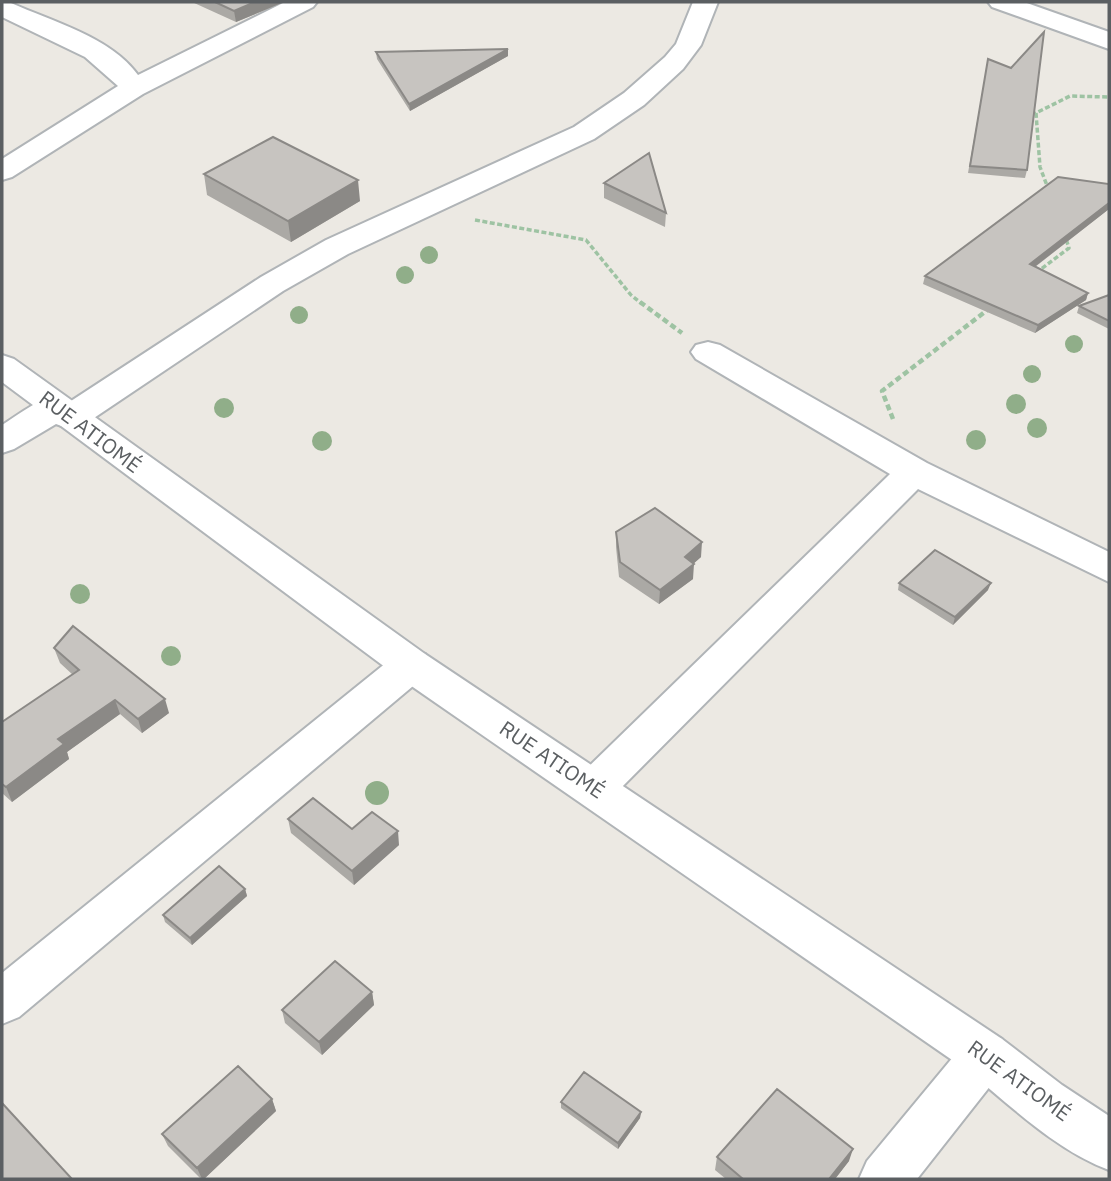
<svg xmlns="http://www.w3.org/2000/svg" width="1111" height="1181" viewBox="0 0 1111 1181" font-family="'IBM Plex Sans',sans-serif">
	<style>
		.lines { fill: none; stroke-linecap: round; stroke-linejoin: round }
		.minor-casing { stroke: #b0b4b7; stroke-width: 4 }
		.tertiary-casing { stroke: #b0b4b7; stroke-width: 4 }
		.path-far1 { stroke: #9ec3a3; stroke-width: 3.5; stroke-dasharray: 5 2.5; stroke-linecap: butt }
		.path { stroke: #9ec3a3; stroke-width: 4.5; stroke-dasharray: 6 3.5; stroke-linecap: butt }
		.minor { fill: #fff; fill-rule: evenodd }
		.tertiary { fill: #fff; fill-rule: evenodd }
		.tree { fill: #90ae89 }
		.wall { fill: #aba9a5 }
		.shaded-wall { fill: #8b8986 }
		.building { fill: #c7c4c0; stroke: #8b8986; stroke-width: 2 }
		.labels { text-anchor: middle; stroke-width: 5; stroke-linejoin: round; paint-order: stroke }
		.street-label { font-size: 21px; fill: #5b5f62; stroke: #fff }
	</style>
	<rect width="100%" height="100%" fill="#ece9e3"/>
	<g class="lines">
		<defs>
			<path id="minor" d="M2,2l9,1c40,18 100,34 127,72l147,-73h32l-4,5 -170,87 -131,83 -10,3v-21l116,-73 -33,-29 -83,-40z
				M693,2h25l-17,43 -18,24 -39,36 -50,34 -246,115 -65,37 -201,135 -12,3 -14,-5 -42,25 -12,4v-28c19,-11 48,-38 69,-24l190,-124 65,-37 248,-113 50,-34 41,-36 11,-13z
				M988,2h36l85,30v17l-117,-42z
				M708,342l12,3 207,118 182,89v30l-191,-93 -309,311 -15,6 -15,-6 -7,-12 7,-12 311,-302 -194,-115 -5,-7 5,-7z
				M411,650l14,4 6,11 -6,11 -406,341 -17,7v-51l395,-319z
				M985,1032l17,7 8,16 -8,16 -85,108h-58l8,-18 101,-122z"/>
			<path id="tertiary" d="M2,355l12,4 411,295 577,385 60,46 47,31v54c-52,-19 -98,-64 -141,-99l-571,-395 -395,-294z"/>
		</defs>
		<use href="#minor" class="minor-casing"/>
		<use href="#tertiary" class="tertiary-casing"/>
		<path class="path-far1" d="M1049,191l-9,-24 -4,-54 34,-17 39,1
			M475,220l111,20 45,55 11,9
			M1036,273l33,-25 -3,-9"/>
		<path class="path" d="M640,302l42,31
			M893,419l-11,-28 108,-83"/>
		<use href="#minor" class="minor"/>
		<use href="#tertiary" class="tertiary"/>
	</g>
	<g class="tree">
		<circle cx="429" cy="255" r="9"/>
		<circle cx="405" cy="275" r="9"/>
		<circle cx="299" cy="315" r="9"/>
		<circle cx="1074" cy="344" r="9"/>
		<circle cx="1032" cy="374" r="9"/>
		<circle cx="1016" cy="404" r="10"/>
		<circle cx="224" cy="408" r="10"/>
		<circle cx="1037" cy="428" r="10"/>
		<circle cx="976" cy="440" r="10"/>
		<circle cx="322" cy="441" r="10"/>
		<circle cx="80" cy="594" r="10"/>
		<circle cx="171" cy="656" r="10"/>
		<circle cx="377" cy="793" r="12"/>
	</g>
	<path class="wall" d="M192,2h92l-48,20z
		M508,49v7l-98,55 -33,-52 -1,-7z
		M988,59l39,111 -2,8 -57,-5z
		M204,174l156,27 -69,41 -84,-47z
		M604,183l62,30 -1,14 -61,-29z
		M1109,184v25l-74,58 53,26 -2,7 -51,33 -112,-49 2,-8z
		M1109,295v34l-32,-16 2,-7z
		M616,532l85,25 -8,7v15l-34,25 -40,-27 -3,-30z
		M899,583l89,7 -35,35 -55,-35z
		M54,648l115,65 -27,20 -22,-19 -53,38 2,7 -57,43 -10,-9v-71l71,-47 -13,-12z
		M288,819l64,10 47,16 -45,40 -63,-52z
		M245,889l2,7 -55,49 -27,-23 -2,-7z
		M372,992l2,13 -52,50 -37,-32 -3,-13z
		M272,1099l4,12 -72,68h-3l-33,-33 -6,-12z
		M561,1102l80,10 -1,6 -22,31 -57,-41z
		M717,1157l132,4 -14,18h-109l-11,-9z"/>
	<path class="shaded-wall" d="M255,2h29l-48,20 -2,-11z
		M508,49v7l-98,55 -1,-7z
		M358,180l2,21 -69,41 -3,-21z
		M1109,203v6l-81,63 2,-8z
		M1088,293l-2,7 -51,33 3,-8z
		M702,542l-1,15 -17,15 1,-15z
		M694,564l-1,15 -34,25 1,-14z
		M991,583l-3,7 -35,35 2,-8z
		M165,699l4,14 -27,20 -4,-14z
		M115,700l5,14 -53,38 2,7 -57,43 -6,-15 52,-48z
		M398,831l1,14 -45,40 -2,-14z
		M245,889l2,7 -55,49 -2,-7z
		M372,992l2,13 -52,50 -3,-13z
		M272,1099l4,12 -72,68h-2l-5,-11z
		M641,1112l-1,6 -22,31v-6z
		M853,1149l-4,12 -14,18h-6z"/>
	<path class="building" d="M215,2h40l-21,9z
		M1044,32l-17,138 -57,-4 18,-107 23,9z
		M508,49l-99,55 -33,-52z
		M273,137l85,43 -70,41 -84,-47z
		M649,153l17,60 -62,-30z
		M1058,177l51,7v19l-79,61 58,29 -50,32 -113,-49z
		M1109,295v26l-30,-15z
		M655,508l47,34 -17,15 9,7 -34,26 -40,-28 -4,-30z
		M935,550l56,33 -36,34 -56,-34z
		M73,626l92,73 -27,20 -23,-19 -57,39 6,5 -58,43 -4,-3v-62l77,-52 -25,-22z
		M313,798l39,31 20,-17 26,19 -46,40 -64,-52z
		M219,866l26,23 -55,49 -27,-23z
		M335,961l37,31 -53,50 -37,-32z
		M238,1066l34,33 -75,69 -35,-34z
		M584,1072l57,40 -23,31 -57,-41z
		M777,1089l76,60 -24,30h-86l-26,-22z
		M2,1103l70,76h-70z"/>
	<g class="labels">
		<g class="street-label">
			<text transform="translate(90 432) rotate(37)" y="7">RUE ATIOMÉ</text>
			<text transform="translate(552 760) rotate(34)" y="7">RUE ATIOMÉ</text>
			<text transform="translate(1019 1081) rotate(36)" y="7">RUE ATIOMÉ</text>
		</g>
	</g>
	<rect width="1111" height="1181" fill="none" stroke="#5b5f62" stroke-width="7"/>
</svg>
